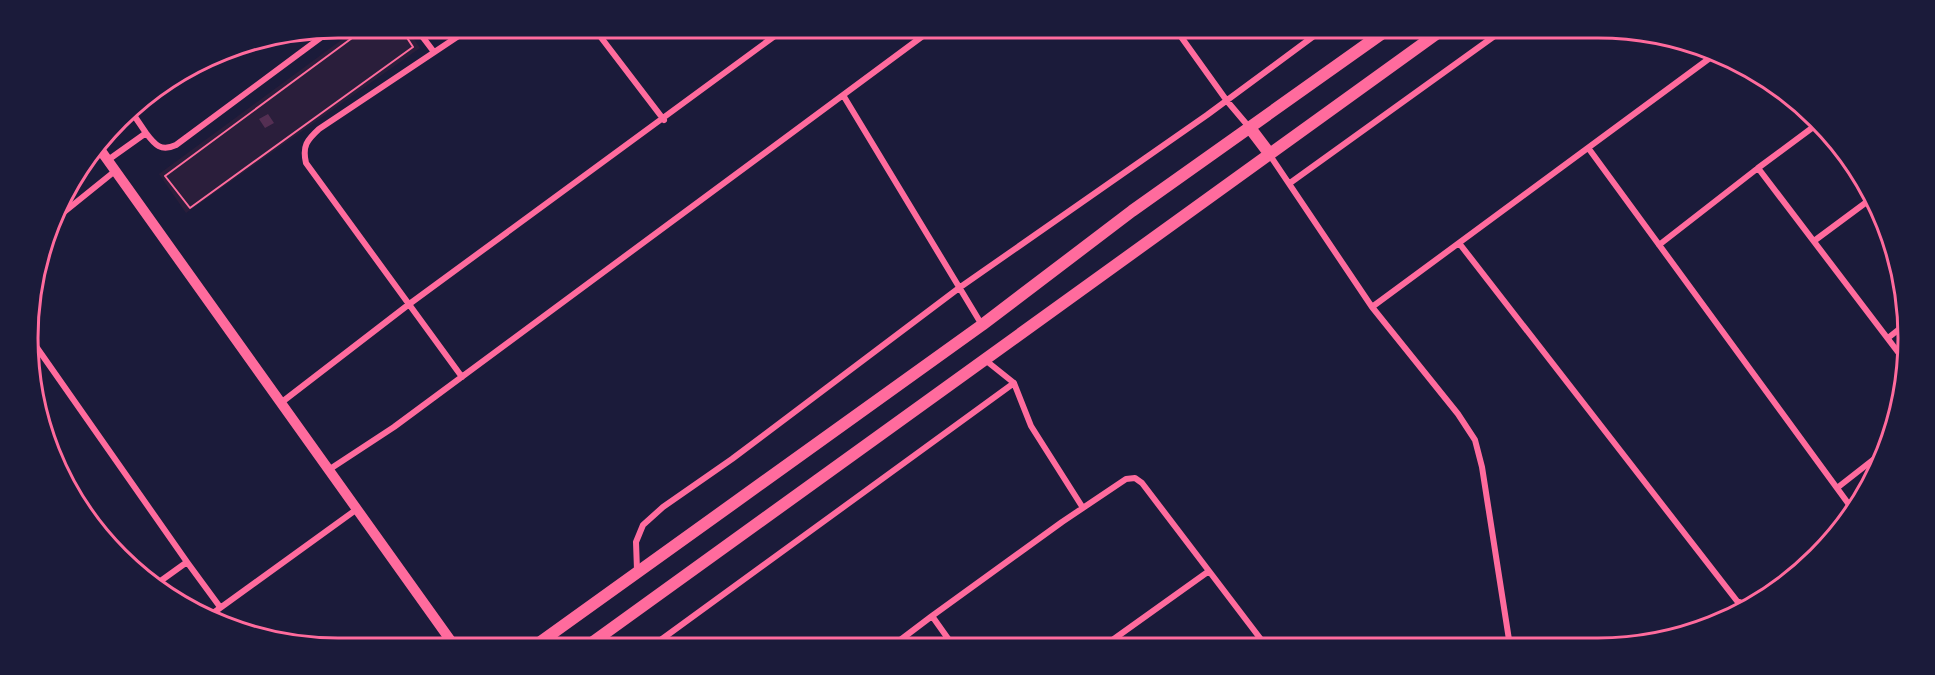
<svg xmlns="http://www.w3.org/2000/svg" width="1935" height="675" viewBox="0 0 1935 675" font-family="Ubuntu,sans-serif">
	<style>
		.green { fill: #2a1e3b }
		.building { fill: #542f53 }
		.lines { fill: none; stroke-linecap: round; stroke-linejoin: round }
		.path { stroke: #ff6b9d; stroke-width: 2 }
		.minor { stroke: #ff6b9d; stroke-width: 6 }
		.tertiary { stroke: #ff6b9d; stroke-width: 10 }
		.secondary { stroke: #ff6b9d; stroke-width: 12 }
		.rim { fill: none; stroke: #ff6b9d; stroke-width: 3 }
	</style>
	<rect width="100%" height="100%" fill="#1b1b3a"/>
	<path class="green" d="M359,27h47l14,21 -234,165 -27,-39z"/>
	<path class="building" d="M268,114l6,9 -9,5 -6,-9z"/>
	<g class="lines">
		<path class="path" d="M367,27l-202,149 25,32 223,-161 -13,-20"/>
		<path class="minor" d="M415,27l19,25
			M593,27l71,93
			M1174,27l53,74 22,26
			M843,95l139,230
			M129,108l17,25
			M1816,125l-58,43 143,188
			M1589,149l264,361
			M1269,154l103,153 86,107 17,26 7,27 28,179
			M108,160l38,-27c9,12 15,19 30,12l159,-118
			M1290,183l217,-156
			M53,221l62,-50
			M1814,241l58,-43
			M1459,243l278,358 12,5
			M1659,245l99,-77
			M1372,307l342,-252
			M1888,338l15,-12
			M33,342l154,220
			M984,359l30,24 17,43 52,82
			M462,377l-156,-214c-4,-17 1,-23 13,-34l153,-102
			M282,402l126,-97 379,-278
			M330,469l64,-42 541,-400
			M1837,488l46,-36
			M78,507l5,7
			M637,570l-1,-28 7,-17 20,-18 69,-48 227,-171 248,-173 119,-88
			M155,585l32,-23 33,45
			M209,616l148,-107
			M932,616l130,-94 64,-43 9,-1 7,5 67,88
			M1104,646l105,-75 57,75
			M651,647l363,-264
			M891,647l41,-31 22,31"/>
		<path class="tertiary" d="M99,148l357,500"/>
		<path class="secondary" d="M1250,128l19,25
			M586,647l860,-620
			M532,648l450,-323 150,-114 259,-184"/>
	</g>
	<path d="M0 0H1935V675H0ZM338 38H1598A300 300 0 0 1 1898 338V338A300 300 0 0 1 1598 638H338A300 300 0 0 1 38 338V338A300 300 0 0 1 338 38Z" fill="#1b1b3a" fill-rule="evenodd"/>
	<path class="rim" d="M338 38H1598A300 300 0 0 1 1898 338V338A300 300 0 0 1 1598 638H338A300 300 0 0 1 38 338V338A300 300 0 0 1 338 38Z"/>
</svg>
